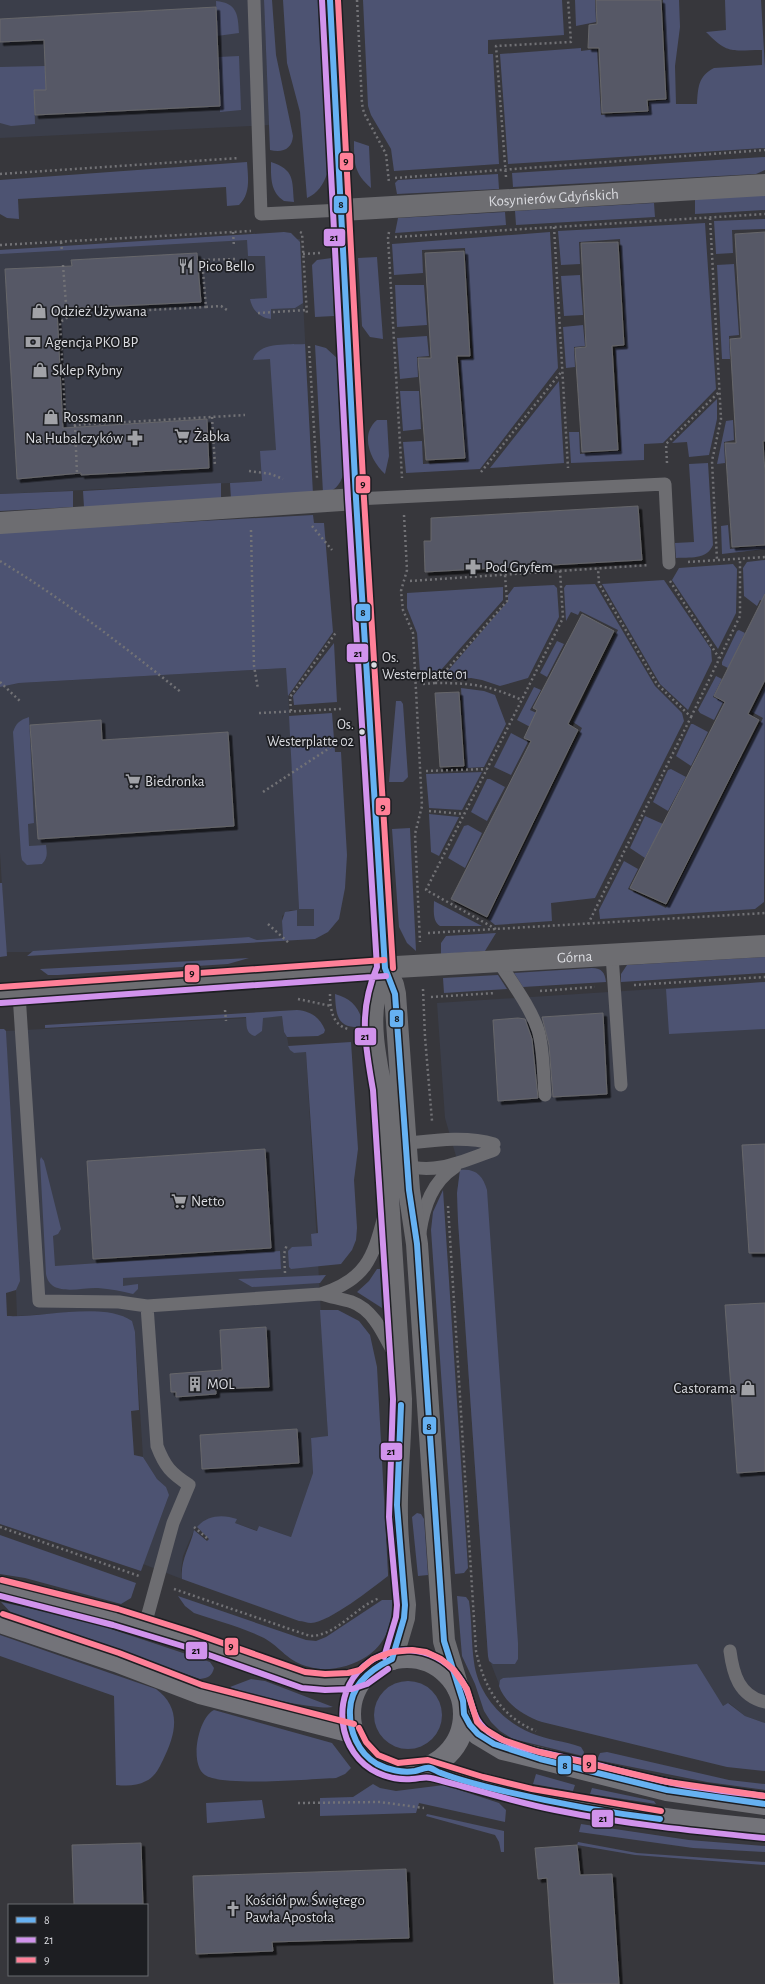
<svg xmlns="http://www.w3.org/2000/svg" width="765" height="1984" viewBox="0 0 765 1984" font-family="'Alegreya Sans',sans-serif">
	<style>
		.built { fill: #3b3e4a }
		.green { fill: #4d5372 }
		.building { fill: #575966; stroke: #66666a; filter: url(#shadow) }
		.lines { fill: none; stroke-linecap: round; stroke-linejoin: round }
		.path { stroke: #727276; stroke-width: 2.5; stroke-dasharray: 2 3; stroke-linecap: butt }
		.service { stroke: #6d6d71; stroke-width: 13 }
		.minor { stroke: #6d6d71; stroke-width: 22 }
		.tertiary { stroke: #6d6d71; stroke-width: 22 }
		.secondary { stroke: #737379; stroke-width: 22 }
		.bus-1-casing { stroke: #1d1e22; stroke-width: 9 }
		.bus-2-casing { stroke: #1d1e22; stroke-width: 9 }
		.bus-3-casing { stroke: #1d1e22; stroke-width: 9 }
		.bus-1 { stroke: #66b1f2; stroke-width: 6 }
		.bus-2 { stroke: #d193ec; stroke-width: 6 }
		.bus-3 { stroke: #ff8098; stroke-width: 6 }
		.bus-dot { fill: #dadbe0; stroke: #1d1e22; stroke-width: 1.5 }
		.labels { text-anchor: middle; stroke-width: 3.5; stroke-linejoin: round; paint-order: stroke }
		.bus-label { font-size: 14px; fill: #dadbe0; stroke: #1d1e22; text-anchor: start }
		.street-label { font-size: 15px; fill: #dadbe0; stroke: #1d1e22 }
		.poi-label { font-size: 15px; fill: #dadbe0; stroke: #1d1e22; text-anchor: start }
		.line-badge { stroke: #1d1e22; stroke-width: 1.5 }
		.pale-badge-label { font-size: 11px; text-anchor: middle; font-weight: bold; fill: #111 }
	</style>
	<defs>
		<filter id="shadow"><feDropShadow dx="3.5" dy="3.5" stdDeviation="0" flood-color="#0009"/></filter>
	</defs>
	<rect width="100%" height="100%" fill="#37373c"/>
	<path class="built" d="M0,0h264l5,125 -269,13z
		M263,239h37l12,240 -312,15v-244z
		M287,668l12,241h15v17h-17v-16h-7l-8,6 1,22 -26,2 -8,-3 -219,15h-24l-6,-99v-166l19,-4z
		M765,982v741l-20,-7 -16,-13 -6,3 -220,-28 -4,6 -11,-28 -30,-435 -1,-28 3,-23 -15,-52 -8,-115z
		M282,1016l2,16 3,5 2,11 5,5 12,-2 22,386 -17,1 2,35 -22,64 -32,-11 -1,5 -23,-8 -35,1 -6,6 -11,26 -2,14 1,9 -39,-15 25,-66 -2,-11 -9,-8 -14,-22 -8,-125 -39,-21 -79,5 -11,-285z"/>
	<path class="green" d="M264,0h8l4,55 17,81c-1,13 -10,17 -23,14z
		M283,0h36l8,174c-4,11 -9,19 -20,24l-7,-86 -13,-49z
		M363,0h199l2,35 -76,5v14h5l6,110 -105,7 -3,-22 -20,-34 -3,-9z
		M575,0h20l1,22 -20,4z
		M663,0h16l1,27 -5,39 1,38h21c1,-16 1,-28 17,-36l48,-3v-15c-31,0 -33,5 -56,-18l20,-2 -1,-30h36l4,68v80l-257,16 -8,-110 81,-6v3l16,-2 4,66 48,-3v-10l19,-2z
		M216,1c21,2 22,13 23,32l-22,3z
		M239,56l2,54 -21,2 -2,-55z
		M45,66l1,24h-12l1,34 -24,2 -11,-3v-56z
		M354,141l15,5 2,42c-17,-15 -17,-25 -17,-47z
		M765,157v13l-9,4 -243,13 -1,-14z
		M247,162c1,15 4,32 -8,43l-12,1 -1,-19 -208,12 1,20 -12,-1 -7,-4v-34z
		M271,162c24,8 21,18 23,40l-10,-1c-14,-9 -13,-24 -13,-39z
		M498,174l1,15 -102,5 -2,-11 3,-3z
		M765,195v15l-70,4v-15z
		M654,203l1,14 -139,8 -1,-14z
		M505,212l1,13 -111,8 3,-15z
		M765,219v10l-33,1 1,23 -17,1 -2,-33z
		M705,223l11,166 -53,54 -19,1v16l-73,3 -2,-31h10l1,22 41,-3 -6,-103 11,-1 -6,-108 -41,3 1,22 -19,1 -3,-34z
		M284,232l7,1 9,9 3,61 -8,5 -24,1v10c-11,-1 -19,-9 -21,-20l17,-1 -2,-42h-17l-1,-16 -247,14v-4z
		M550,232l8,136 -78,101 -74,4 -3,-31 19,-1 1,23 43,-3 -6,-101 13,-2 -8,-110 -43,2 1,23 -29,2 -2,-31z
		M377,257l6,82 -13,-2 -8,-11 -4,-68z
		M332,258l2,58 -19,1 -3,-52 5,-5z
		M734,264l5,71 -10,1 1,23h-8l-5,-94z
		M580,275l3,40 -19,1 -3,-40z
		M424,285l3,40 -30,2 -2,-42z
		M583,325l2,21 -11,1 1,20 -9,1 -3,-41z
		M427,336l2,20 -12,1 1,20 -18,2 -3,-41z
		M305,344l8,150 -82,5 -1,-16 32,-2 -2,-30 16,-1 -6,-91 -17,1c5,-19 37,-15 52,-16z
		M315,345l11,3 12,11 5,116c-3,10 -9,17 -20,18z
		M559,381l5,82 -74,5z
		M400,391h19l2,38 -18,2z
		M717,399v20l-8,36 -20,2 -2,-15 -15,1z
		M377,420h10l2,36 -4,18c-14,-13 -26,-39 -8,-54z
		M733,420l1,20 -10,2 1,21 -8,1 9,-43z
		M708,463l5,82c-6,15 -24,12 -37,13l-1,-15 19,-1 -5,-78z
		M221,483v16l-137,8 -1,-16z
		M73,491v16l-73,4v-17z
		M313,515l1,8h10l9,109 -45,64 -2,-28 -267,15 -19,4v-155z
		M728,525l2,24 35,-3v3l-43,5 -1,-28z
		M765,560v42l-5,-2 -3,6 -13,-10 -1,-28 4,-6z
		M733,564l4,5 -1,44 -18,36 -46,-69 7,-12z
		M664,580l47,69 1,12 -24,49 -28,-26 -58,-100z
		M595,584l60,102 27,27 2,8 -89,177 -44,5 1,18 -57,4 -7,-6 94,-191 -9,-6 45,-92 -38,-19 -2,4 -7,-3 -5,9 -2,-33 2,-3z
		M554,585l3,3 2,29 -31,61 -28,8 -18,-6 -11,-2 -31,2 68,-79v-6l6,-8z
		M503,587v13l-70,79h-4l-9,-7 -3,-39 -10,-25v-15z
		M739,630l6,3 -17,35 -6,-3v-3l15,-31z
		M557,641l7,3 -17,33 -7,-4z
		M334,643l3,59 -43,3 -1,-9z
		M716,676l6,3 -9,18 10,5 -9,18 -14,-7 -2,-3z
		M765,686l-1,216 -9,7 -155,10 -1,-9 25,-49 14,8 -10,20 38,19 97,-190 -11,-6z
		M534,687l7,3 -11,20 11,5 -7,14 -17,-9z
		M461,688l23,3 11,4 11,29 -22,43 -18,1z
		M396,701h5l2,3 5,73 -5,5h-14z
		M332,713l3,39h6l6,103 -2,33 -6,31 -11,13 -13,7 -288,17 6,-5 216,-14 8,3 26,-2 -1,-17 3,-9 12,-2v16h17v-17h-15l-10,-193z
		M29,717l5,106 -6,1 1,22 17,-1c1,8 2,13 -4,19l-15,1 -5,-5 -1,-5 -8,-123c3,-9 7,-12 16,-15z
		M691,724h2l15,8 -17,34 -15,-10z
		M511,733l17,9 -17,33 -17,-8z
		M671,769l15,8 -18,34 -15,-9 15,-32z
		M482,772l-20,38 -33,-2 -3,-34z
		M487,779h3l15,8 -18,34 -16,-9z
		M429,814l30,3 -20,39 -8,-4z
		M645,816l18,8 -18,34 -15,-10z
		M468,825l14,8 -17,35 -17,-10 16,-32z
		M410,828l6,123 -9,-8 -8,-16 -7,-98z
		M0,883h2l5,73 -7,1z
		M434,901l48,25h-42c-8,-5 -6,-17 -6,-25z
		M496,933l-11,18 -44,3v-11l5,-7z
		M765,957v16l-144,9v-8l6,-9z
		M249,958l-21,6 -170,11h-10l-8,-6z
		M592,968c10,0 13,5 14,14l-83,5 -9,-14z
		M498,975l9,14 -63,4 -1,-15z
		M765,982v47l-96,5 -3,-45z
		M335,994c18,5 25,15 29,33 -26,2 -28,-9 -29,-33z
		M297,1010c13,1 23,7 28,20l-1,3 -6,3 -31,1 -3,-5 -2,-16 -19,2 -1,13 -7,5c-10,-3 -8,-11 -9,-19l-201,11v-3z
		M0,1029h4l2,2 14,250 -4,9 -10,3 1,23c34,2 97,-15 125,5l3,11 4,78 -8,1 3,44 9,2 14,22 9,8 3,8 -28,76 -141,-47z
		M351,1042l7,107 -4,31 3,48 -1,12 -4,10 -11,14 -50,5 -2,-2 -1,-16 4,-4 20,-1 -1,-12 7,-1 -12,-181 -12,1 -4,-3 -2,-4z
		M41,1157l3,4 17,68 -3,5 -5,2 2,30 225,-15 1,18 -158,9v8l15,-2v5l-5,5c-11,-3 -23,-5 -35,-6 -16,-1 -48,10 -52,-14l-6,-114z
		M460,1170c16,-2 23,6 27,20l31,453v16l-3,5h-22l-4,-3 -1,-5 -30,-435 -1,-28z
		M443,1190l25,378 -4,5 -9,1 -24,-344 2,-18z
		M377,1269h3v2l2,37 -25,-16 12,-11z
		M326,1275l-6,8 -68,4 -14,-8z
		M320,1310h18l21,11 11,14 7,32 11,206v3c-16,12 -58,46 -77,47 -4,0 -8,-2 -12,-2l-117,-42c-2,-19 8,-31 12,-49l13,11 2,-2 -12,-12c10,-12 26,-13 40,-8l-2,4 22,8 2,-5 32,11 22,-64 -2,-35 17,-2z
		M417,1513l4,1 3,5 4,56 -10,1 -6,-59z
		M0,1535l136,48 -5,15 -10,6 -96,-26 -25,-4z
		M178,1596l128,44 10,1 10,-4 56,-37h10c1,34 -13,56 -46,66 -12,3 -24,5 -36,1 -23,-5 -28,-19 -46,-29 -22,-11 -47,-17 -70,-25l-9,-7z
		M457,1596l9,1 3,4c3,20 2,41 5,61 4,32 28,59 57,71 16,7 34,8 50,14l3,5 -1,4 -70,-17 -13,-8 -9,-9 -7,-11 -9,-27 -13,-28z
		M1,1602l83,18 126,42 4,6c-2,8 -6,10 -14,11l-187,-64z
		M0,1635l156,54c26,19 20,45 7,71 -4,8 -8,17 -17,21 -9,5 -19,5 -30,4l-2,-89 -114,-40z
		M697,1664l26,42 5,-3 17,13 20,7v48l-38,-4 -185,-45c-17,-6 -37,-18 -43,-36l1,-6 3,-2z
		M251,1679l14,2 68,26c-18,3 -85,-12 -103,-20z
		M374 1715a34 34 0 1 1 68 0a34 34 0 1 1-68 0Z
		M214,1710l118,33 19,25 -6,6 -9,4c-25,1 -114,9 -131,-3 -16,-11 -7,-57 9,-65z
		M607,1752l122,28 36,4v6l-58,-8 -110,-22 3,-7z
		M536,1774l39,11 -2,6 -40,-7z
		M373,1784l7,4 16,3 48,-6 55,18 7,7 -1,12 -86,-19 -3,10 -96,3v-18l33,-1z
		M592,1788l62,13 2,3 -66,-10z
		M262,1800l3,18 -58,5 -1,-20z
		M427,1814l77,17v21h-3l-2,-10 -4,-7 -69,-19z
		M581,1824l108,16 76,6v6l-72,-4 -114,-16z
		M578,1842l59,11 128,9v3l-130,-10 -58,-10z"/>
	<path class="building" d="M596,0h65l5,99 -19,1 1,11 -46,2 -3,-65h-11l1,-23 8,-1z
		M216,7l4,99 -185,9 -1,-25h12l-2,-50 -44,2v-23z
		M765,232v209h-2l2,33v71l-33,2 -7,-104h11l-6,-104 11,-1 -6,-104z
		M618,242l6,103 -12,1 6,104 -36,2 -7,-104 11,-1 -5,-104z
		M464,251l6,105h-13l8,102 -39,2 -8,-102h13l-6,-105z
		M197,253l4,49 -144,7 6,119 144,-9 2,49 -128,7v-2l-64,6 -12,-210 67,-3 -1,-6z
		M638,506l4,54 -217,12 -1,-31h7v-23z
		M765,594v86l-17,34 11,6 -93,184 -36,-16 95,-186 -11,-6z
		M582,614l32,17 -46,93 10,6 -91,187 -36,-18 80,-158 -7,-3 13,-28 -4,-2z
		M459,692l5,74 -24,1 -5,-74z
		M101,720l1,20 126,-8 6,94 -196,13 -8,-114z
		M603,1013l4,81 -54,3 -4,-52 -7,-28z
		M518,1018l7,1 7,20 6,59 -40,3 -5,-81z
		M765,1144v109h-16l-7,-108z
		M265,1149l6,99 -178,11 -6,-98z
		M765,1303v168l-28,2 -12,-168z
		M266,1327l3,60 -53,2v5l-40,3v-5h-5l-1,-18 52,-4 -2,-40z
		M297,1429l2,34 -97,6 -2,-34z
		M141,1843l2,62h-69l-2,-60z
		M577,1845l3,30 32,-1 7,110h-65l-7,-106 -9,1 -3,-31z
		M406,1869l3,69 -137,4 1,9 -77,3 -3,-78z"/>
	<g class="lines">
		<path class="path" d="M357,0l5,104 2,9 22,41 3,29
			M0,174l239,-16
			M506,177l-10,-131 75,-4 -3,-42
			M395,178l370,-28
			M710,218l11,201 -9,42 5,99
			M554,227l14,241
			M233,232l1,15
			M300,232l2,1 5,82
			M389,232l-1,6 14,240
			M395,237l370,-23
			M61,242l1,9
			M0,245l251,-14
			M303,254l17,-1
			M235,259l-33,1 4,47 -133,7 -13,8 5,90 1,6 9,7 170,-10
			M63,265l4,52
			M206,307l15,-1 6,4
			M258,313l49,-3
			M309,346l8,132
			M212,417l3,49
			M75,425l2,49
			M667,463l-1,-19 53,-52
			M249,471l22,3 12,5
			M481,472l81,-101
			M404,515l3,55 -6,21 2,19 10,23 9,173 -7,28 5,108
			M312,526l20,24
			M251,530l3,136 4,23
			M0,561c66,40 122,84 182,132
			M688,562l77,-5
			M410,581l239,-16
			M670,581l49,77
			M0,682l21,20
			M435,683c38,0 52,2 87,17
			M423,684l12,-1 72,-82 -2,-26
			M291,711l-1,-14 47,-66
			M259,713l82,-4
			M691,717l49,-101v-57
			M426,771l61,-2
			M263,792l80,-53
			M429,811l35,3
			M268,924l22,20
			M588,924l103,-207 -34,-33 -58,-100 -1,-16
			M496,929l-70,-39 137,-272 -3,-47
			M428,933l337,-20
			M634,985l131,-8
			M423,989l2,48 7,84
			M540,991l55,-4
			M330,994c0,14 2,31 18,35
			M431,997l64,-4
			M298,999l33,7
			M225,1010l1,11
			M448,1206l28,445c8,36 25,66 60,80
			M285,1273l-1,-19 3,-10
			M0,1527l139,49
			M194,1527l14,12
			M174,1589l136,47c27,0 46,-30 70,-38
			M298,1803l82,-1 44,6"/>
		<path class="service" d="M254,0l7,214 81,-4
			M356,499l309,-15 4,79
			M612,955l9,130
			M499,962c13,21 31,44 39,68 6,20 5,44 7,65
			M19,994l20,307 80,1 28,4 174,-12c44,-14 52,-35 63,-78
			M400,1144c30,-3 64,-9 94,0
			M401,1164c33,12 62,-3 93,-14
			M420,1232c4,-26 12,-50 35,-65
			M321,1294c10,3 21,5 31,8 22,8 32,33 42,52
			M145,1625l28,-102 16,-38c-18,-12 -24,-18 -32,-39l-10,-140
			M730,1651c3,23 9,45 35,51"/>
		<g class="minor">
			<path id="s1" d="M342,210l423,-25"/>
			<path d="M0,523l356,-24"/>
			<path id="s2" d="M0,995l361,-26 404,-23"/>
		</g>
		<path class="tertiary" d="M330,0l26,499 29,469 8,17 2,9 14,196 8,54 27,397 14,47
			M385,968c-4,10 -9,21 -11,32 -5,29 2,60 7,89l20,310c0,39 -5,79 -4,118 0,30 5,59 8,88l-1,13 -12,41"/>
		<path class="secondary" d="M0,1588c104,21 204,56 303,92l25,3 35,-6
			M0,1622l116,39 84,32 152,39
			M350 1714a57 57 0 1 1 114 0a57 57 0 1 1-114 0Z
			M464,1714l6,11 8,9 25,15 164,41 98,14
			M426,1768c114,36 221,51 339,62"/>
		<defs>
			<path id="bus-1" d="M330,0l26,499 29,469 10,26 14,196 8,54 27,397 19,60 1,13 6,11 8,9 16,10 46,15 127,31 98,14
				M392,1659l12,-41 1,-13 -8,-100 4,-100
				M392,1659c-21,10 -41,25 -42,51 -1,21 8,43 27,54 11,6 26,9 38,7 5,-1 10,-4 15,-3 4,1 7,4 11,5 15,6 31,10 46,14 57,14 115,25 173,32"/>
			<path id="bus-2" d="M322,0l26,499 29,468c-19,45 -12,76 -4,123l20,309 -4,118 8,88 -1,12 -12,40
				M1,1003l385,-27
				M0,1596l113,29 76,23 113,40 23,2 27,-1 15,-5 21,-15
				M764,1838c-70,-7 -140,-14 -209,-28 -42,-8 -83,-22 -124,-32 -7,-2 -12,1 -19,1 -12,1 -23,-1 -34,-6 -41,-19 -48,-78 -14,-107 30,-26 77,-19 98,15 13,21 7,39 31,54 25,15 56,18 84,25 30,7 60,16 91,22 32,7 64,10 97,14"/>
			<path id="bus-3" d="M338,0l26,499 29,469
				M0,987l384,-27
				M2,1580l116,29 76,24 111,39 20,2 23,-1 12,-3 13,-11 19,-7 20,-2 14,2 15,7 13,11 13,19 10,33 6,6 20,12 36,12 129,30 97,14
				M3,1614l116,39 83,32 152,39
				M359,1728l7,14 12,13 20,8 30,-3 55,17 49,12 129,22"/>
		</defs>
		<use href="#bus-1" class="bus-1-casing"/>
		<use href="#bus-2" class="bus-2-casing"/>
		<use href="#bus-3" class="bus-3-casing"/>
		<use href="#bus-1" class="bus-1"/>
		<use href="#bus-2" class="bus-2"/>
		<use href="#bus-3" class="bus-3"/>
	</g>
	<defs>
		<symbol id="restaurant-bare" viewBox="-9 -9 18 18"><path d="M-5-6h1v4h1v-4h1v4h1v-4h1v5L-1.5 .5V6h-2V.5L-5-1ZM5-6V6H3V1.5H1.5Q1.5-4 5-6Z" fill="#a1a2a7" stroke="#1d1e22" stroke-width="2.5" paint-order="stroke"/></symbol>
		<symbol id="shop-bare" viewBox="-9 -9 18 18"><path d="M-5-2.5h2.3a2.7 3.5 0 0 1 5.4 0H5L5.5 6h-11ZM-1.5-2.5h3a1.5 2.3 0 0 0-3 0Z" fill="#a1a2a7" stroke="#1d1e22" stroke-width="2.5" paint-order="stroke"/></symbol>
		<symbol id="bank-bare" viewBox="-9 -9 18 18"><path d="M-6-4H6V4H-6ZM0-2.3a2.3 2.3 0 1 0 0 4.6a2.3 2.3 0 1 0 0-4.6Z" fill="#a1a2a7" stroke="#1d1e22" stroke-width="2.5" paint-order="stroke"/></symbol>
		<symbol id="supermarket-bare" viewBox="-9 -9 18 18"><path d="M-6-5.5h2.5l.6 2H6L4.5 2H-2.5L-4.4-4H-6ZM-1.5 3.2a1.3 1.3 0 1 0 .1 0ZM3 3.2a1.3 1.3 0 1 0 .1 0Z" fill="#a1a2a7" stroke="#1d1e22" stroke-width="2.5" paint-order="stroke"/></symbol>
		<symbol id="pharmacy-bare" viewBox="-9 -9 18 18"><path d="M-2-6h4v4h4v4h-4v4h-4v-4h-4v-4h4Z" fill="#a1a2a7" stroke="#1d1e22" stroke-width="2.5" paint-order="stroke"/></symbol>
		<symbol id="building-bare" viewBox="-9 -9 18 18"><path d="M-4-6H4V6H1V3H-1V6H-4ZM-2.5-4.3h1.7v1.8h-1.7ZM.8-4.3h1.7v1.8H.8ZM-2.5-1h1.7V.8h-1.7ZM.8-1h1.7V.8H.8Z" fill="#a1a2a7" stroke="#1d1e22" stroke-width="2.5" paint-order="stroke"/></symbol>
		<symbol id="church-bare" viewBox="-9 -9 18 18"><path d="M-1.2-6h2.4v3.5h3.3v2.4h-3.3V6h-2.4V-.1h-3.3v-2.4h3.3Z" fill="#a1a2a7" stroke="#1d1e22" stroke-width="2.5" paint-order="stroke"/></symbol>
	</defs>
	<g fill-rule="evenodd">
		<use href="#restaurant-bare" x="175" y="255" width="22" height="22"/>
		<use href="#shop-bare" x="28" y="300" width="22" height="22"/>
		<use href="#bank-bare" x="22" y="331" width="22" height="22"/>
		<use href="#shop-bare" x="29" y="359" width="22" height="22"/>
		<use href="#shop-bare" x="40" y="406" width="22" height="22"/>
		<use href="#supermarket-bare" x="171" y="425" width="22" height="22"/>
		<use href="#pharmacy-bare" x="124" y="427" width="22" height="22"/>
		<use href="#pharmacy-bare" x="462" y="556" width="22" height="22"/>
		<use href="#supermarket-bare" x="122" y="770" width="22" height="22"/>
		<use href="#supermarket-bare" x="168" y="1190" width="22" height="22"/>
		<use href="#building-bare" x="184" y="1373" width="22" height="22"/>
		<use href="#shop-bare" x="737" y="1377" width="22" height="22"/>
		<use href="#church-bare" x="222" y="1898" width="22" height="22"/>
	</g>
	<g class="bus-dot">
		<circle cx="374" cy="665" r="3.5"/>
		<circle cx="362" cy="732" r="3.5"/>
	</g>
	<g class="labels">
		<g class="bus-label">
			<text x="382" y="662">Os.<tspan x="382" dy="17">Westerplatte 01</tspan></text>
			<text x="354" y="729" text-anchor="end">Os.<tspan x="354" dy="17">Westerplatte 02</tspan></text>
		</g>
		<g class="street-label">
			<text dy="5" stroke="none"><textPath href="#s1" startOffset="212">Kosynierów Gdyńskich</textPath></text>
			<text dy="5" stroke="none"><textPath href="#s2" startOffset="576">Górna</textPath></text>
		</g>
		<g class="poi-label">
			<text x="198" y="271">Pico Bello</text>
			<text x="51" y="316">Odzież Używana</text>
			<text x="45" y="347">Agencja PKO BP</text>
			<text x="52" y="375">Sklep Rybny</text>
			<text x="63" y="422">Rossmann</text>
			<text x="194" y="441">Żabka</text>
			<text x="123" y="443" text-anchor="end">Na Hubalczyków</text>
			<text x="485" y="572">Pod Gryfem</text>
			<text x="145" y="786">Biedronka</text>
			<text x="191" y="1206">Netto</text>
			<text x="207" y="1389">MOL</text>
			<text x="736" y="1393" text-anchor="end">Castorama</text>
			<text x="245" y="1905">Kościół pw. Świętego<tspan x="245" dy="17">Pawła Apostoła</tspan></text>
		</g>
	</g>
	<g class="line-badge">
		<rect x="339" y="152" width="15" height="19" rx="4" fill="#ff8098"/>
		<rect x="333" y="195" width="15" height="19" rx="4" fill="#66b1f2"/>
		<rect x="323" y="228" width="23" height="19" rx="4" fill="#d193ec"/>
		<rect x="355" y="475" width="16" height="19" rx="4" fill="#ff8098"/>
		<rect x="355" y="603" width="16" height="19" rx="4" fill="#66b1f2"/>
		<rect x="346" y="643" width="23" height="20" rx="4" fill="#d193ec"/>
		<rect x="375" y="797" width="16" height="19" rx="4" fill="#ff8098"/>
		<rect x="184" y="964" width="16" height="19" rx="4" fill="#ff8098"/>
		<rect x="389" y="1009" width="15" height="19" rx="4" fill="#66b1f2"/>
		<rect x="354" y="1027" width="23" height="19" rx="4" fill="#d193ec"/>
		<rect x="422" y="1416" width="15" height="19" rx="4" fill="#66b1f2"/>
		<rect x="380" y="1442" width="23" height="19" rx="4" fill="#d193ec"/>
		<rect x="224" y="1637" width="15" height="19" rx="4" fill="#ff8098"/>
		<rect x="185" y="1641" width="23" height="19" rx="4" fill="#d193ec"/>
		<rect x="582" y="1754" width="15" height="19" rx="4" fill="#ff8098"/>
		<rect x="557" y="1755" width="15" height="20" rx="4" fill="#66b1f2"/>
		<rect x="591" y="1809" width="23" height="19" rx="4" fill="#d193ec"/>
	</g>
	<g class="pale-badge-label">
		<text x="346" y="165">9</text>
		<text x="341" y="208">8</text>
		<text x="334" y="241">21</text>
		<text x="363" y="488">9</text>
		<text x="363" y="616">8</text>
		<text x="358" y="657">21</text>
		<text x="383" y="811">9</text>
		<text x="192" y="977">9</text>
		<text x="397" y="1022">8</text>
		<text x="365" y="1040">21</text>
		<text x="429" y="1430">8</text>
		<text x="391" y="1455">21</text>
		<text x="231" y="1650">9</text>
		<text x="196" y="1654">21</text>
		<text x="589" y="1768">9</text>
		<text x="565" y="1769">8</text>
		<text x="603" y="1822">21</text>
	</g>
	<rect x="8" y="1904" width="140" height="72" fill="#1d1e22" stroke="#696a6e"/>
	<rect x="16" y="1917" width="20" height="6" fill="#66b1f2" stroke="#696a6e"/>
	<text x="44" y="1924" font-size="12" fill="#dadbe0">8</text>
	<rect x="16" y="1937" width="20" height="6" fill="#d193ec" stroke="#696a6e"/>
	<text x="44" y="1944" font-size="12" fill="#dadbe0">21</text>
	<rect x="16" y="1957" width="20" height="6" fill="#ff8098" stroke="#696a6e"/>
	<text x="44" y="1964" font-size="12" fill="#dadbe0">9</text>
</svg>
